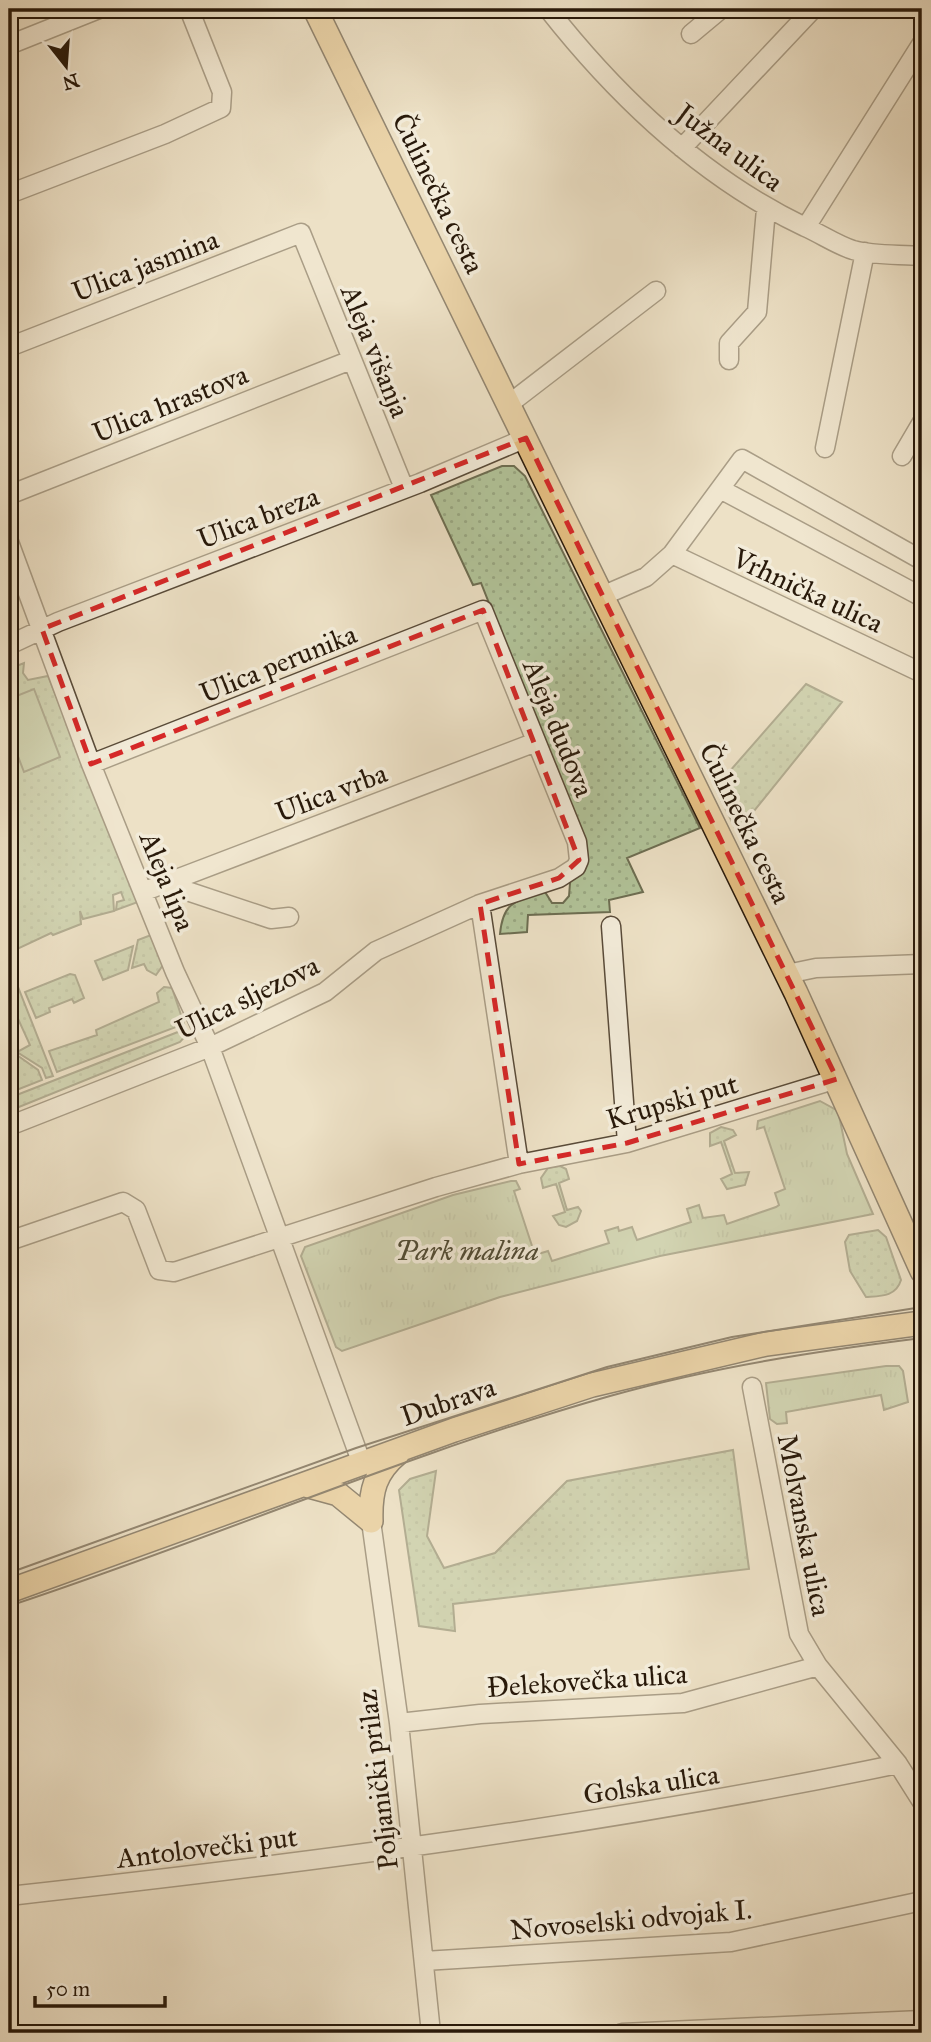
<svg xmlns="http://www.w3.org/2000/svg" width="931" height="2042" viewBox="0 0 931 2042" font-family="'IM FELL Great Primer',serif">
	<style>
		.grass { fill: url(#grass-dots); stroke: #6d6e52; stroke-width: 2 }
		.park { fill: url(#park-tufts); stroke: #6d6e52; stroke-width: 2 }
		.pitch { fill: #b2c49a; stroke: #6d6e52; stroke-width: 2 }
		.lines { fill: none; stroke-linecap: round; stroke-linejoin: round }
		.minor-casing { stroke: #594b39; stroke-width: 21 }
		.major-casing { stroke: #28190a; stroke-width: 26 }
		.minor { stroke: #f3ecda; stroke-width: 18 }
		.major { stroke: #e6c083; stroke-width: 23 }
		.tram { stroke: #28190a; stroke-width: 2 }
		.marked { fill: none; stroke: #d62828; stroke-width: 5; stroke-dasharray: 14 9; stroke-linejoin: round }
		.labels { text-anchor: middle; stroke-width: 7; stroke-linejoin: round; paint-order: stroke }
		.street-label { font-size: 28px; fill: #28190a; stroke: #f3ecda }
		.park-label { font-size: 28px; font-style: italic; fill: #514c35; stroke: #f3ecda }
	</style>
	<defs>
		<pattern id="grass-dots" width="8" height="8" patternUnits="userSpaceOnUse" patternTransform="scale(1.75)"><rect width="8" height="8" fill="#b2c49a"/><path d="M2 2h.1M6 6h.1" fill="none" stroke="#99a883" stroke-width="1.8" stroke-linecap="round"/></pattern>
		<pattern id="park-tufts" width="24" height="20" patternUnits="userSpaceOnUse" patternTransform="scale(1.75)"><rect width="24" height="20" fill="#b2c49a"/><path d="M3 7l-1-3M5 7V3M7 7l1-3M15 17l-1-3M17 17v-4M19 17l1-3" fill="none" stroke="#99a883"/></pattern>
	</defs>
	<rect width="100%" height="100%" fill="#ede1c6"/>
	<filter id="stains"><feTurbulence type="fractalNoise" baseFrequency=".00286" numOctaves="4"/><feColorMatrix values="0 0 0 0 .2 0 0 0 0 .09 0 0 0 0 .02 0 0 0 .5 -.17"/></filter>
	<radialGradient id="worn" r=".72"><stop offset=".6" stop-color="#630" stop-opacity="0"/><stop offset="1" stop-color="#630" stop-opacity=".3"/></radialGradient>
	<path class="grass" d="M502,466h12l11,10 175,352 -73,30 16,34 -34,8 1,12 -82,3 -1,17 -27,2c3,-33 16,-33 45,-42l7,11h11l6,-7 6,-76 -94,-237 -8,2 -42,-90z
		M24,663l-1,10 5,7 20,-4 90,226 -22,8 1,-8 7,-2 -3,-8 -8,3 1,16 -31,8 -3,-8 1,13 -28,11 -2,-2 -38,18 -4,-9v-182l4,-2 -4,-12v-77z
		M806,684l36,18 -105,130 -22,-44z
		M151,935l12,30 -7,10 -9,-5 -3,-6 -12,4 6,-28z
		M133,946l-5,24 -25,10 -8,-19z
		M9,964l44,112 -7,2 -4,-10 -25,-16 13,-7 -21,-46z
		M70,974l5,1 9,23 -10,5 -2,-4 -23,9 1,4 -14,6 -11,-26z
		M164,987l8,1 12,36 -127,48 -8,-21 48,-16 -1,-5 63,-28 -2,-9z
		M183,1030l4,4 -7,8 -171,69v-13z
		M14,1053l24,17 4,10 -33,13v-38z
		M721,1127l12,3 3,5 -12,6 11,32 14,-1 -4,13 -18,4 -6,-10 11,-5 -11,-32 -11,4v-13z
		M560,1166l6,3 3,10 -10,4 8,27 11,-3 3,4 -4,10 -11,6 -7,-2 -6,-9 12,-4 -9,-28 -13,4 -2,-10 7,-10z
		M878,1230l8,7 15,43c-5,17 -21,16 -35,17l-16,-26 -5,-29 4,-7z
		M733,1450l16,119 -296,35 2,27 -36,-5 -20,-136 11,-11 26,-8 -9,65 17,32 51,-15 72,-72z"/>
	<path class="park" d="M820,1101l18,10 9,43 26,60 -213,42 -160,41 -158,54 -6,-4 -35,-91 4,-9 148,-52 58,-14h5l4,8 -6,2 21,64 13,-4 4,10 57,-18 -4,-12 13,-4 1,4 13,-4 5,13 54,-18 -4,-13 12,-4 4,13 21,-3 3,9 49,-17 3,-2 -4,-12 10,-4 -21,-62 -7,2 1,-8z
		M886,1366h13l4,5 5,31 -24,8 -3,-15 -95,17 1,11 -10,1 -7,-5 -4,-36z"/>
	<path class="pitch" d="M34,689l26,68 -36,15 -15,-39v-34z"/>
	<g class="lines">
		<defs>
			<path id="minor" d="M548,9c70,89 155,169 257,218 16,7 32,18 48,23 21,6 47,4 69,6
				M691,34l30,-25
				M9,45l90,-36
				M682,148l131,-139
				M9,194l156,-60 56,-26 1,-16 -33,-83
				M806,227l116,-184
				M9,347l292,-114 103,255
				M729,360v-17l28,-31 9,-103
				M509,404l147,-113
				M825,448l40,-196
				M902,456l20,-34
				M722,490l200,107
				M9,495l342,-135
				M9,542l82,222 84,208 35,75 152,417
				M672,554l250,119
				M602,596l44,-19 26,-23 70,-95 176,99
				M9,645l49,-23 362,-139 106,-45
				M166,884l105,35 18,-2
				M145,891l391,-149
				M480,904l39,260
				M611,926l16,217
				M787,974l29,-6 106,-4
				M9,1126l201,-79 115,-55 51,-41 104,-47 79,-26 17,-11 3,-7 -2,-18 -94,-232 -392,154
				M9,1241l114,-39 13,8 23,60 15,2 262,-85 83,-23 108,-21 210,-64
				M752,1387l47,247 19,32 80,98 24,38
				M371,1521l28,202 32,310
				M399,1723l81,-9 203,-11 135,-37
				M9,1896c298,-33 595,-71 889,-132
				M424,1961l307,-19 191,-41
				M622,2033l300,-13"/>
			<path id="major" d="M315,9l481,984 126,278
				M305,1485l33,9 33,27
				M371,1521c-1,-30 4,-49 27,-68
				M9,1591l445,-161 138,-45 174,-41 156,-21"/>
		</defs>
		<use href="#minor" class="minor-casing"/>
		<use href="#major" class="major-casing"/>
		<use href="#minor" class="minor"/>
		<use href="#major" class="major"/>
		<path class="tram" d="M9,1573l347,-125 251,-81 125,-30 190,-30
			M9,1606c201,-66 396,-152 601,-210 102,-29 207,-45 312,-58"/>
	</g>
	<path d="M0 0H931V2042H0ZM526,438l311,641 -210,64 -108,21 -39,-260 79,-26 20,-18 -96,-250 -392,154 -49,-135z" fill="#ede1c6" fill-opacity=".55" fill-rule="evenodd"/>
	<path class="marked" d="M526,438l311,641 -210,64 -108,21 -39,-260 79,-26 20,-18 -96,-250 -392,154 -49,-135z"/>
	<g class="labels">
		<g class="street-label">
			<text transform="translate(730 147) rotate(37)" y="10">Južna ulica</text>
			<text transform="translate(439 193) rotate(64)" y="10">Čulinečka cesta</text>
			<text transform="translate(145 265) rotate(-21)" y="10">Ulica jasmina</text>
			<text transform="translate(376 351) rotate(68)" y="10">Aleja višanja</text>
			<text transform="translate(170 403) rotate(-22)" y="10">Ulica hrastova</text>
			<text transform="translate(258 517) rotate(-21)" y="10">Ulica breza</text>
			<text transform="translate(808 590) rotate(25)" y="10">Vrhnička ulica</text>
			<text transform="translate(278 663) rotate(-22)" y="10">Ulica perunika</text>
			<text transform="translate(559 728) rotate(68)" y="10">Aleja dudova</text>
			<text transform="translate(331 792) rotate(-21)" y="10">Ulica vrba</text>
			<text transform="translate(746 823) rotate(64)" y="10">Čulinečka cesta</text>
			<text transform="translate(168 881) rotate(68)" y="10">Aleja lipa</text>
			<text transform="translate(247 997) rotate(-26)" y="10">Ulica sljezova</text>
			<text transform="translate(672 1101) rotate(-16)" y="10">Krupski put</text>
			<text transform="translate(448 1401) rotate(-19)" y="10">Dubrava</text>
			<text transform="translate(805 1525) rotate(79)" y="10">Molvanska ulica</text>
			<text transform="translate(587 1680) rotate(-4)" y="10">Đelekovečka ulica</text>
			<text transform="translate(377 1780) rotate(-97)" y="10">Poljanički prilaz</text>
			<text transform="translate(651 1784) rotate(-9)" y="10">Golska ulica</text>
			<text transform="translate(207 1847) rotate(-7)" y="10">Antolovečki put</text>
			<text transform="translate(631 1919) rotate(-5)" y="10">Novoselski odvojak I.</text>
		</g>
		<g class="park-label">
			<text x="467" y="1260">Park malina</text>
		</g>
	</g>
	<rect width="931" height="2042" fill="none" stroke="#ede1c6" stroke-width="35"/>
	<rect x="10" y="10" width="910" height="2021" fill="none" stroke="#28190a" stroke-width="3.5"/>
	<rect x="18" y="18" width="896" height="2007" fill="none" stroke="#28190a" stroke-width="2"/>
	<g transform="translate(66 66) rotate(163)" stroke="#f3ecda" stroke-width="5" paint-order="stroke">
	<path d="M0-5L12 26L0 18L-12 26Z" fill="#28190a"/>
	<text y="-10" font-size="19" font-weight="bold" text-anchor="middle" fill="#28190a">N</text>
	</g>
	<path d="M35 1996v10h130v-10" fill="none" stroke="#28190a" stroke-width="3.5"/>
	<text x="46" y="1996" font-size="21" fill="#28190a" stroke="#f3ecda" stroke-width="5" paint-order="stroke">50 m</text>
	<rect width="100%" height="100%" filter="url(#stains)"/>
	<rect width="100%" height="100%" fill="url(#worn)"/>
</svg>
